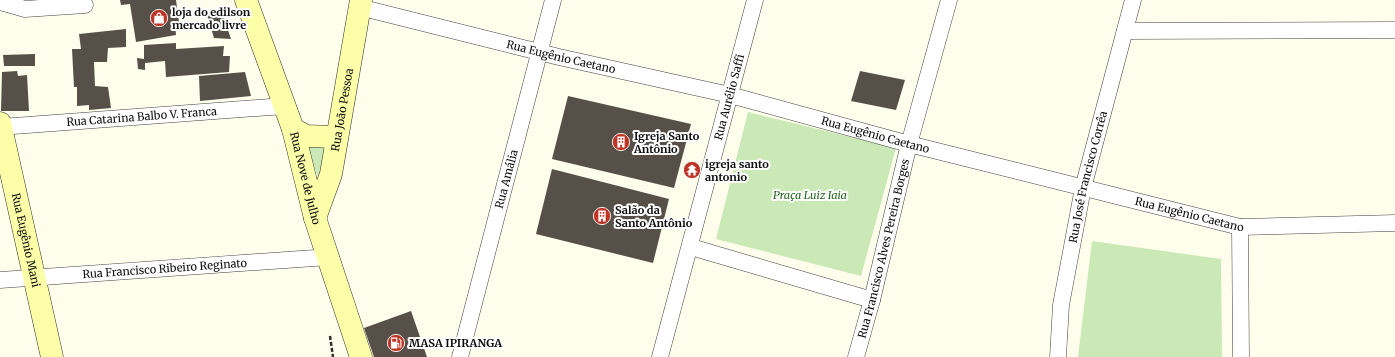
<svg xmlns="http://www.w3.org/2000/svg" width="1395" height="357" viewBox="0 0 1395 357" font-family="Merriweather,serif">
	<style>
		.green { fill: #cae9b7 }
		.building { fill: #565049 }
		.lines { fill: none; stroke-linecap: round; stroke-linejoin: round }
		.street-casing { stroke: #404040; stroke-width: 17 }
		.secondary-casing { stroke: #2f2f2f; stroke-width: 23 }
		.path { stroke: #2f2f2f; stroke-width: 2.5; stroke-dasharray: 4 2; stroke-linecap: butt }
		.street { stroke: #fff; stroke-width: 16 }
		.secondary { stroke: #fcffa8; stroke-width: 22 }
		.labels { text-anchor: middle; stroke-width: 4; stroke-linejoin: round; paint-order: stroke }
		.poi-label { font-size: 11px; font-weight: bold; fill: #0d0d0d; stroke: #fff; text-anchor: start }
		.street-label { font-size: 11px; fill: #0d0d0d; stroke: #fff }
		.park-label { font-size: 11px; font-style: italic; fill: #22651d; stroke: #fff }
	</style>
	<rect width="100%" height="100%" fill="#fffeed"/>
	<path class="green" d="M748,112l148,36 -35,128 -145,-37z
		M305,142h24l-3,56z
		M1092,241l129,18 1,98h-144z"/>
	<path class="building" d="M120,0h56l3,22 -4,1 1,12 -40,7 -6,-38 -9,1z
		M222,12l9,27 -17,-1 -7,-23z
		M126,29v18l-18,1 -1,14h-13l1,24 13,1 3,21 -22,2v-5l-12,1v-19h-3l-2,-38h9l-2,-15z
		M176,43v6l48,-3 -1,10h7l-1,16 -63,5 -1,-16 -20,2v7l-7,-1 -1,-11 7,1v-14z
		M35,54v12h-31l-1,-11z
		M17,71l1,5 9,-1 2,36h-28l1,-39z
		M860,71l45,9 -9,30 -45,-9z
		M245,72l6,24 -51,5 -1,-25z
		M568,96l123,28 -17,64 -122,-29z
		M552,169l117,30 -16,64 -117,-29z
		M411,311l16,46h-53l-10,-29z"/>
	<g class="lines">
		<defs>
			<g id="street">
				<path d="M0,2l25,7 60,-4"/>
				<path id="s1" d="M359,7l200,50 171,38 179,49 331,83 155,-4"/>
				<path d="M1125,31l270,-1"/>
				<path id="s2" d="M0,127l284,-21"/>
				<path d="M1240,227l1,130"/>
				<path d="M691,247l181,53"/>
				<path id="s3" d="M0,280l329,-23"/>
				<path id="s4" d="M460,357l93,-357"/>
				<path id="s5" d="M660,357l95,-357"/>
				<path id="s6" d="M856,357l16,-57 37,-156 40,-144"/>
				<path id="s7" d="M1058,357l3,-52 22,-117 50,-188"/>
			</g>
			<g id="secondary">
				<path id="s8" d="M246,0l47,129 22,89 46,139"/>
				<path id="s9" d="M0,123l52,234"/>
				<path d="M293,129l13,7 30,1"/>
				<path id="s10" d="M315,218l16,-44 30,-174"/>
			</g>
		</defs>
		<use href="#street" class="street-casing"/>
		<use href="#secondary" class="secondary-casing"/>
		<path class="path" d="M330,336l3,21"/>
		<use href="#street" class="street"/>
		<use href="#secondary" class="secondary"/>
	</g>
	<defs>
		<symbol id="shop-disc" viewBox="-11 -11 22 22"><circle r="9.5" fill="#be3425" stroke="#fff"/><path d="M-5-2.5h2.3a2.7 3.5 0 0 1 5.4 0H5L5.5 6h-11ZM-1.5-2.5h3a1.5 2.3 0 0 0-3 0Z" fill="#fff"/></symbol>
		<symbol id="building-disc" viewBox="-11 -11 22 22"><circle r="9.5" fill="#be3425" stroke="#fff"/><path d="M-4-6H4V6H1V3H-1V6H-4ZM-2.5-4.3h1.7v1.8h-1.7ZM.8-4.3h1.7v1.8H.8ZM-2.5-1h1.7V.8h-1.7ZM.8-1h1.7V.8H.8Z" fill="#fff"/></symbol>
		<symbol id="temple-disc" viewBox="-11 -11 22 22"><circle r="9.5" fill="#be3425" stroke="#fff"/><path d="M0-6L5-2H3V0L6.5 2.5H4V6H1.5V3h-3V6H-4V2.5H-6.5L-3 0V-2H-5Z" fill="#fff"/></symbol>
		<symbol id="fuel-disc" viewBox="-11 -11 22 22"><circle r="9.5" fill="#be3425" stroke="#fff"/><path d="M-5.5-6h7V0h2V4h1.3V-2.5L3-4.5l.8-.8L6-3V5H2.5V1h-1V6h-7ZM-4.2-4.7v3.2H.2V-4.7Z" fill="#fff"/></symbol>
	</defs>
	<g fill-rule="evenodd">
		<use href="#shop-disc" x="149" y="8" width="20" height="20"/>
		<use href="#building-disc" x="611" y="132" width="20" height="20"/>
		<use href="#temple-disc" x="682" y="160" width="20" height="20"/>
		<use href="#building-disc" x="592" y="206" width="20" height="20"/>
		<use href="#fuel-disc" x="386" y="333" width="20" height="20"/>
	</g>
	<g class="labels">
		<g class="poi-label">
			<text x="172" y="16">loja do edilson<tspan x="172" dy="13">mercado livre</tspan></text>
			<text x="634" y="140">Igreja Santo<tspan x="634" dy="13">Antônio</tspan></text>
			<text x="705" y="168">igreja santo<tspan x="705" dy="13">antonio</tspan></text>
			<text x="615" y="214">Salão da<tspan x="615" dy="13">Santo Antônio</tspan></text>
			<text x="409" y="347">MASA IPIRANGA</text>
		</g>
		<g class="street-label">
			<text dy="4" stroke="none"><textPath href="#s1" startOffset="208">Rua Eugênio Caetano</textPath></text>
			<text dy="4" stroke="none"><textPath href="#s5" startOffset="269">Rua Aurélio Saffi</textPath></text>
			<text dy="4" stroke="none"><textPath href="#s10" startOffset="112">Rua João Pessoa</textPath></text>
			<text dy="4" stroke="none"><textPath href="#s2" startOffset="142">Rua Catarina Balbo V. Franca</textPath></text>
			<text dy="4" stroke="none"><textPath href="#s1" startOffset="532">Rua Eugênio Caetano</textPath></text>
			<text dy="4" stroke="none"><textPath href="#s7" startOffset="183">Rua José Francisco Corrêa</textPath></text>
			<text dy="4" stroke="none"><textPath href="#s8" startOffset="188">Rua Nove de Julho</textPath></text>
			<text dy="4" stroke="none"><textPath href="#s4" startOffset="184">Rua Amália</textPath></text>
			<text dy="4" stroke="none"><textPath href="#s1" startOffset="856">Rua Eugênio Caetano</textPath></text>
			<text dy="4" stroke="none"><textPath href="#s9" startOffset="120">Rua Eugênio Mani</textPath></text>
			<text dy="4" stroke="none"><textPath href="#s6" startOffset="112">Rua Francisco Alves Pereira Borges</textPath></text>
			<text dy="4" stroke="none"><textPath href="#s3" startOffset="165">Rua Francisco Ribeiro Reginato</textPath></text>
		</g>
		<g class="park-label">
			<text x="810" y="199">Praça Luiz Iaia</text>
		</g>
	</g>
</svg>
